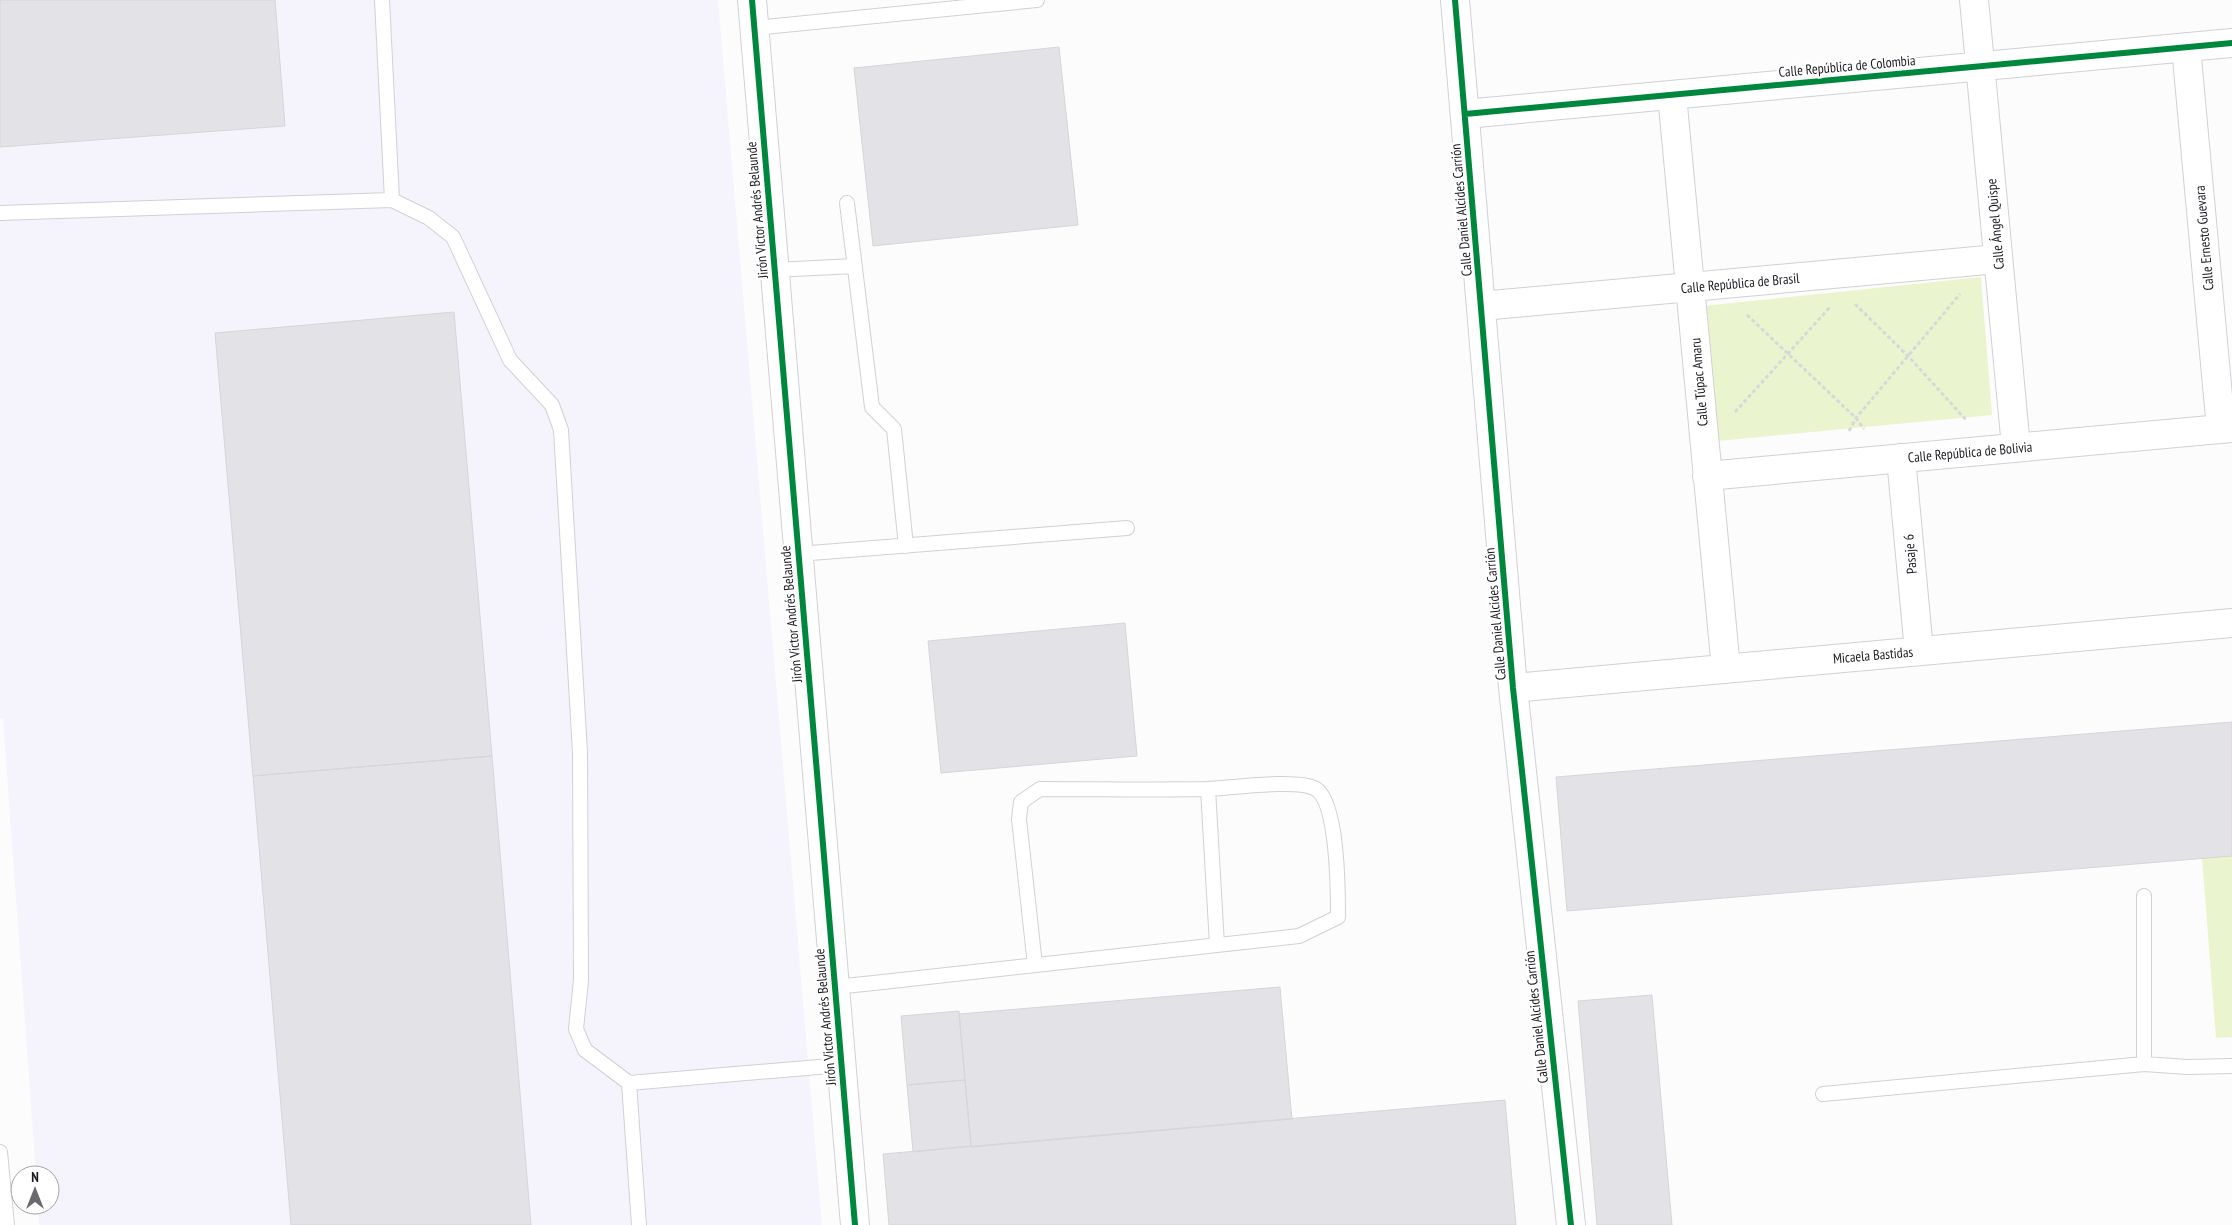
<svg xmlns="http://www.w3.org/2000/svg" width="2232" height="1225" viewBox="0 0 2232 1225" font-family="'PT Sans Narrow',sans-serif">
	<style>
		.built { fill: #f5f4fd }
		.green { fill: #eaf5cf }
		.building { fill: #e3e2e7; stroke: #d6d5d9 }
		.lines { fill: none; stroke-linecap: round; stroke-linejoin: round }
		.lane-casing { stroke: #d1d0d4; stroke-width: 16 }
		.street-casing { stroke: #d1d0d4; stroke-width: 30 }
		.secondary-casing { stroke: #d1d0d4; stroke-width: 30 }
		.path { stroke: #d8d8d9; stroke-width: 3; stroke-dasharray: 4 2.5; stroke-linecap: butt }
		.lane { stroke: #fff; stroke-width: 14 }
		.street { stroke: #fff; stroke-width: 28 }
		.secondary { stroke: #fff; stroke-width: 28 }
		.cycleway-casing { stroke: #fff; stroke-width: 9 }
		.cycleway { stroke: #00873e; stroke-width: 6 }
		.labels { text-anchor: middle; stroke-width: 5; stroke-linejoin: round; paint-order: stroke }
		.street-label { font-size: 14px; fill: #1c1b22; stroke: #fff }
	</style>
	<rect width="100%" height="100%" fill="#fcfcfc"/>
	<path class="built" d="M0,0h718l104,1225h-783l-1,-20h12v-30h-14l-33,-456h-3z"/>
	<path class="green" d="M1981,277l11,138 -274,26 -14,-135z
		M2232,856v181l-16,1 -14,-180z"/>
	<path class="building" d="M0,0h275l10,126 -285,21z
		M1059,47l19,178 -205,21 -19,-178z
		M454,312l38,444 -239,20 -38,-443z
		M1125,623l12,133 -196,17 -13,-132z
		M2232,722v134l-665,55 -11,-134z
		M492,756l39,469h-240l-38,-449z
		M1280,987l12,132 -321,28 -12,-133z
		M1652,995l20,230h-75l-19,-224z
		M959,1011l6,69 -58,5 -6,-69z
		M965,1080l6,66 -58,6 -6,-67z
		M1505,1100l11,125h-627l-6,-71z"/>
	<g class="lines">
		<defs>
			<path id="lane" d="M382,0l10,200
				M754,28l283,-28
				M847,203l25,204 22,22 12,117
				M0,213l392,-13 37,18 24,19 57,123 42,45 9,25 19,322 1,228 -5,49 9,21 44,33
				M774,270l81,-4
				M798,554l329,-26
				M1208,789l9,156
				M2144,896v168
				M834,987l40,-4 425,-47 39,-19c0,-25 0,-114 -22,-128 -17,-11 -85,-1 -109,0 -55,1 -111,0 -167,0l-19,13 -2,17 16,146
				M1823,1094l321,-30 43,3 45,-1
				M0,1152l7,73
				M639,1225l-10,-142 213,-18"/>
			<path id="street" d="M1455,0l58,688 58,537
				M1974,0l42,447
				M2186,47l35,382
				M1672,95l54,574
				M1465,114l767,-71
				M1481,306l517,-47
				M1901,458l18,193
				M1707,476l525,-48
				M1513,688l719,-65"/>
			<path id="secondary" d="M752,0l103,1225"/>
		</defs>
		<use href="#lane" class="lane-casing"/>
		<use href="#street" class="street-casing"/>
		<use href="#secondary" class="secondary-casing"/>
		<path class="path" d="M1855,304l53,52 59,65
			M1747,315l109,103 8,11
			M1735,412l96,-106
			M1849,431l7,-13 104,-124"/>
		<use href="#lane" class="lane"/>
		<use href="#street" class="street"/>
		<use href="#secondary" class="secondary"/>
		<defs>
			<path id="cycleway" d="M752,0l103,1225
				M1455,0l58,688 58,537
				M1465,114l767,-71"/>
		</defs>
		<use href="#cycleway" class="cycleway-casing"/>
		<use href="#cycleway" class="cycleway"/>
	</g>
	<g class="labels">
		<g class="street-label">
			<text transform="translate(1847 66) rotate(-5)" y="5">Calle República de Colombia</text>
			<text transform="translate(757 210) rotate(-95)" y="5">Jirón Victor Andrés Belaunde</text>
			<text transform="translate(1461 210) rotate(-95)" y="5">Calle Daniel Alcides Carrión</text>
			<text transform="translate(1995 224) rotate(-95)" y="5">Calle Ángel Quispe</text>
			<text transform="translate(2204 238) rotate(-95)" y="5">Calle Ernesto Guevara</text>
			<text transform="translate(1740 283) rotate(-5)" y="5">Calle República de Brasil</text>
			<text transform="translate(1699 382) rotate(-95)" y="5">Calle Túpac Amaru</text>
			<text transform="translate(1970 452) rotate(-5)" y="5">Calle República de Bolivia</text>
			<text transform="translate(1910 554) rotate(-95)" y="5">Pasaje 6</text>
			<text transform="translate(791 614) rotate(-95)" y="5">Jirón Victor Andrés Belaunde</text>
			<text transform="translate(1495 614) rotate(-95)" y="5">Calle Daniel Alcides Carrión</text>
			<text transform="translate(1873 655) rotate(-5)" y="5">Micaela Bastidas</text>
			<text transform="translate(825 1017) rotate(-95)" y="5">Jirón Victor Andrés Belaunde</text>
			<text transform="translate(1536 1017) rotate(-96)" y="5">Calle Daniel Alcides Carrión</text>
		</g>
	</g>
	<g transform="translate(35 1190)"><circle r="24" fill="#ffffff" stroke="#a4a4a7"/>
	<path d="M0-4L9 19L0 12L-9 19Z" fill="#6a6a6e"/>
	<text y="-8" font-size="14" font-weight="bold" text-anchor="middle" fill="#1c1b22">N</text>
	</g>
</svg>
